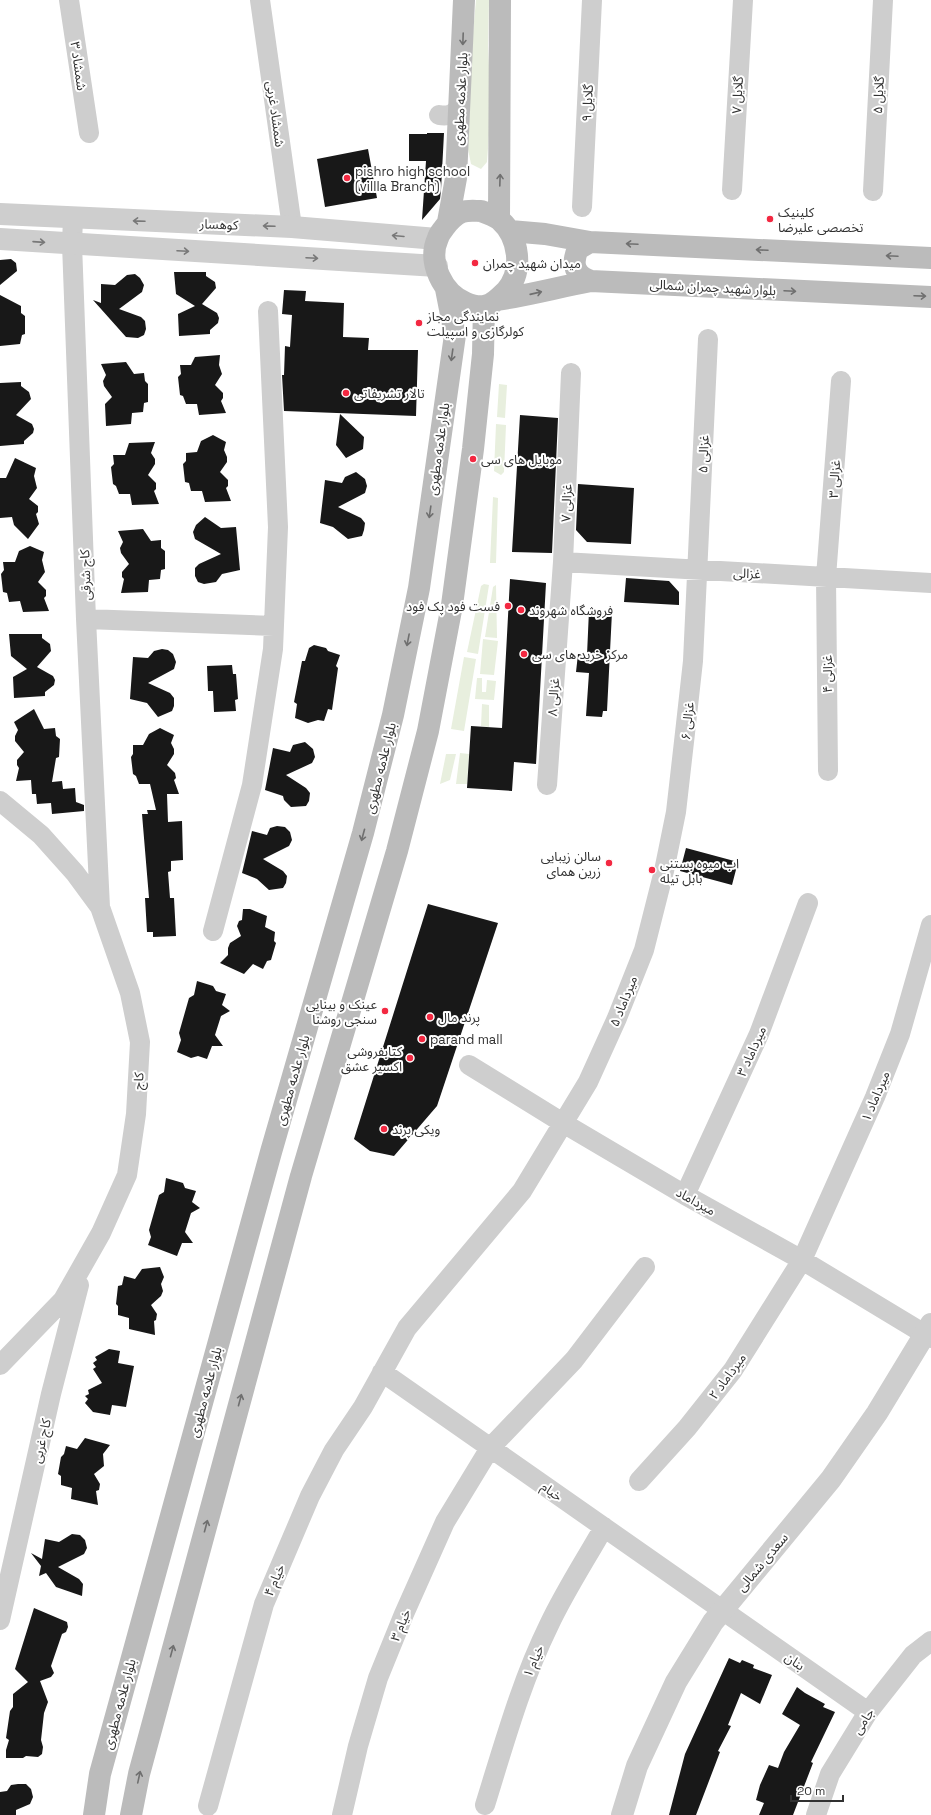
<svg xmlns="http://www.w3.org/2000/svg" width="931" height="1815" viewBox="0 0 931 1815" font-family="'Space Grotesk','Noto Sans Arabic',sans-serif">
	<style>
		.grass { fill: #e8efde }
		.building { fill: #181818 }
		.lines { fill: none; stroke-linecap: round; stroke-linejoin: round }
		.minor { stroke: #cecece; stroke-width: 20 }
		.tertiary { stroke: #cecece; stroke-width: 22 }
		.secondary { stroke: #bbb; stroke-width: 22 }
		.oneway { stroke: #6f6f6f }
		.oneway2 { stroke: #787878 }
		.poi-dot { fill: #f32841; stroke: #fff; stroke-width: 1.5 }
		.labels { text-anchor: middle; stroke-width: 4; stroke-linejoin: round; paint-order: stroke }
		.street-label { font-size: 13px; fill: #313131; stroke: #fff }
		.poi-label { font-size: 13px; fill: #313131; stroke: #fff; text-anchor: start }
	</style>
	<rect width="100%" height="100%" fill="#fff"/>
	<path class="grass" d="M476,0h13l-1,46 3,60 -4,56 -6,7 -10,-5 -3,-15 1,-72z
		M499,384l8,1 -2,33 -8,-1z
		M496,424l10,1 -2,47 -3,3 -7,-4z
		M493,497l5,1 -2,65h-6z
		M484,584l5,1 -11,69 -11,-2 14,-66z
		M496,585l1,53 -12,-1 8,-50z
		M483,639l15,2 -4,34 -14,-1z
		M464,657l12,2 -12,72 -13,-2z
		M477,678h5v14h4l1,-12 9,1 -2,19 -19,-1z
		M482,704l7,1v22l-8,-1z
		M460,753l9,1 -2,30h-11z
		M446,754h10l-6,26 -10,4z"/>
	<path class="building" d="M427,133h17l-3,57 -1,9 -18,21 4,-59h-17v-27h18z
		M368,149l9,49 -52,9 -8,-48z
		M11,259l5,4 1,8 -17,14v-25z
		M174,272h32v4l9,6 1,6 -14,16 15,9 2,5 -1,5 -8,7v4l-31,2 -1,-22 17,-8 -19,-12z
		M135,274l5,4 4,7 -2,7 -23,17 22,8 4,4 1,8 -2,6 -6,3 -12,-1 -33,-37 8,3v-19l14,1 12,-10z
		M284,290l22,1 -1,10 39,2 -1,34 26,1 -1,12h50l-2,66 -132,-5 -2,-36h2l1,-29 5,1 2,-32 -10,-1z
		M0,295l21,11v7l4,3v18l-3,1 -2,9 -20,2z
		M220,355l-1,10 3,9 -7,11 8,8v5l-2,3 5,12 -27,2 -2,-11h-11l-3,-8 -3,-1 -2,-18 3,-3 -1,-9h11l4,-8z
		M126,362l8,12 10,-1 1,8 3,3v18l-4,1 -1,9 -11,1 -1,11 -25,2 -1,-22 7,-7 -8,-11 -1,-5 3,-6 -5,-11z
		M21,382v4l8,6 2,7 -15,16 16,9 2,5 -1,4 -9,8v3l-24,2v-63z
		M340,414l24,23 -1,12 -17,9 -10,-13z
		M520,415l38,3 -6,135 -40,-1z
		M213,435l13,7 -2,8 3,7v5l-7,10 8,8v6l-2,2 5,13 -26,1 -3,-11h-11l-2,-8 -4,-1 -2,-18 3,-3v-8l11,-1 4,-11z
		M155,442l-4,11 4,6v5l-7,11 8,8v6l-2,2 5,13 -27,1 -2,-11h-11l-3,-8 -3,-2 -2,-17 3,-3 -1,-9h12l4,-12z
		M15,458l21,10 -2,8 3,12 -8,11 9,7v6l-2,2 3,10 -11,15 -14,-14 -2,-8 -12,1v-40h6z
		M356,472l9,7 2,7 -2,7 -27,14 23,11 4,5 -1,7 -2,6 -14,3 -15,-12 -13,-4 5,-43 17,3 3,-6z
		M578,484l56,4 -3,56 -44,-2 -11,-12z
		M205,517l16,11 15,-1 4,43 -18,4 -6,8 -12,2 -6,-2 -3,-6v-8l4,-4 22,-10 -26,-15 -2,-7 3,-7z
		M143,529l8,12 10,-1v8l4,3v18l-4,1 -1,9 -11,1 -1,12 -27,1 3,-14 -2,-2v-5l7,-8 -8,-11 -1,-5 3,-6 -5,-11z
		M30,546l14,6 -2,8 3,12 -7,10 8,8v6l-2,2 5,13 -26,1 -3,-11 -11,1 -2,-9 -4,-1 -2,-18 3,-4 -1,-8h12l4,-11z
		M626,578l43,3 10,11v13l-55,-3z
		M510,579l36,4 -10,181 -22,-2 -2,29 -45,-3 4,-62 31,2z
		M589,610l23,2 -5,99h-4l-1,6 -16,-1 3,-43 -13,-1 2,-18 9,1z
		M9,634h33v4l8,6 1,7 -14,16 16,9 2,4 -1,5 -9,7v4l-31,2 -1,-21 14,-8 -16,-13z
		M314,645l12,3 2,3 12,4 -4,11 2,2 -6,42 -4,-1 -4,12 -6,-1 -10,3 -13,-5 2,-14 -3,-2 8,-41h3l4,-13z
		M162,649l6,1 5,4 3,8 -2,7 -26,14 22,10 4,5v8l-2,5 -14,6 -11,-14 -17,-4 3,-42 15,1 6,-7z
		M232,665l1,9h3l2,25 -3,1 1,11 -22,1 -1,-21h-5l-1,-25z
		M34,709l10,20 11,-1 1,8 4,3 -1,18 -3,1 -4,24 10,-1 1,8 12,-1 1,14 8,3v6l-32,3 -1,-11 -14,1 -1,-10h-4l-1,-14 -15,1 3,-13 -2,-3v-5l7,-8 -9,-11v-5l3,-6 -4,-8z
		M160,728l14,7 -3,8 3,6v5l-7,11 8,8 1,5 -2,2 5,14h-12l1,28 14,-1 1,39 -12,1v10l-3,1 2,26h4l2,38 -23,1v-5h-6l-2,-34h4l-7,-84h6l-1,-4h9l-6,-26h-11l-3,-8 -3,-2 -2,-17 2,-3v-9h10l6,-11z
		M305,742l8,7 2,8 -3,6 -26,12 20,13 4,5 -1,8 -3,5 -15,1 -7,-7 -1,-4 -18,-6 8,-42 17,4 3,-7z
		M277,826l8,1 5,5 2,8 -3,6 -26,13 20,12 4,5 -1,7 -3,5 -14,2 -12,-11 -15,-6 10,-42 15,4 3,-7z
		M686,848l52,14 -6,23 -52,-14z
		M428,904l70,19 -61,183 -43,50 -24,-5 -16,-12z
		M243,909h7l17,7 -2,11 10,5 -1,9 2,2 -5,17 -4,1 -4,8 -10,-5 -9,10 -24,-11 8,-8v-7l2,-5 11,-7 -4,-10 2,-5 3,-1z
		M197,981l16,5 3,5 10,3 -4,11 8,6 -9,5 -6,19 8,11h-11l-5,13 -9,-3 -7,2 -14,-6 4,-12 -2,-7 10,-35 5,-3z
		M166,1178l17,5 2,5 11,3 -4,11 8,6 -9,5 -6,19 8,11h-11l-5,13 -29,-11 3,-8 -2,-7 10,-35 5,-3z
		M160,1267l4,10 -3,7 2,7 -2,5 -10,9 6,9 -1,6 -2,1 1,14 -26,-6v-11l-11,-3v-9l-2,-2 2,-18 4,-1 2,-9 11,3 7,-10z
		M109,1349l11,2 -2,12 16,3 -8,41 -14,-2 -2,10 -17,-3 -8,-9 3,-4 -3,-3 4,-2 -1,-4 14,-7 -9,-14 3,-2 -3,-4 4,-3 -2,-3z
		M85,1438l25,7 -7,9 1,12 -10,8 6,10 -1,6 -3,1 2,14 -27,-6 1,-11 -11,-3v-9l-3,-2 3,-17 3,-3 2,-8 11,3z
		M72,1534l8,1 5,5 2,8 -3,6 -26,13 21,12 4,5 -1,12 -26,-9 -10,-14 -7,3 2,-10 -10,-13 11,6 3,-20 14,3z
		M34,1608l33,14 1,5 -2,5 -4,2 -11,32 3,7 -3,4 -11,4 8,21 -4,11 -3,27 2,7 -1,7 -4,3 -12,-1 -3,2h-17v-8l3,-10 -3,-2 4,-27 3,-4v-13l15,-12 -13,-13z
		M729,1658l11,5 2,-3 12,5 -1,3 19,7 -12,29 -19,-11 -13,32 3,1 -13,25 2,1 -24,63h-27l16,-61z
		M797,1687l8,6 20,11 -2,3 12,5 -24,50 2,1 -20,52h-34l5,-12 -8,-3 4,-15 9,-20 9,3 6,-16 16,-27 -18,-11z
		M18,1784h8l5,5 2,8 -3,7 -14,6v5h-16v-23l7,-1 4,-6z"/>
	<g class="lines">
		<path class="minor" d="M69,0l20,133
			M260,0l32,227
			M439,115c10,2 14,-1 21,-8
			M732,190l11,-190
			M873,191l10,-191
			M582,207l10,-207
			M73,218l-1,26 14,375 14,288
			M563,562l368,21
			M86,619l188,7
			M828,771l-2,-194 15,-196
			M547,785l16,-223 8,-189
			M0,801l41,34 34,38 25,34 30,86 10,49 -4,72 -9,61 -26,58 -38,67 -63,65
			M213,931l39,-146 21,-136 5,-122 -10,-216
			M469,1065l94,58 122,72 117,65 129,78
			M685,1195l74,-161 49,-131
			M382,1372l486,340
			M639,1481l48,-53 46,-58 69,-110 73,-163 25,-63 31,-109
			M0,1620l51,-226 28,-109
			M485,1805c19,-61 36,-123 64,-180 16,-34 37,-66 55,-98
			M208,1806l56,-202 46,-108 24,-46 29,-43 44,-79 115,-137 66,-109 29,-64 27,-68 20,-79 12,-59 9,-79 8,-72 15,-322
			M342,1815l16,-69 20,-68 26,-64 41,-92 45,-74 84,-88 71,-93
			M816,1815l14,-41 38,-62 45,-57 18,-14"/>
		<path class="tertiary" d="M0,214l292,13 145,12
			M0,239l437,27
			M622,1815l15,-49 39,-84 37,-60 118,-143 46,-66 54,-89"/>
		<path class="secondary" d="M481,211c6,2 14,5 19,9 19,17 24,51 6,71 -6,6 -13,14 -22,15 -5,1 -13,-1 -18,-3 -23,-9 -39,-41 -28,-65 1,-4 4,-7 6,-10 4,-6 12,-14 18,-16 6,-2 13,-1 19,-1z
			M499,219l1,-219
			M448,222l8,-44 8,-178
			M510,231l35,3 45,8 341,16
			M590,242l-12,7c-7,15 -3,27 13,32
			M497,300c32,-5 62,-13 94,-19l340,16
			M94,1815l6,-41 171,-622 92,-319 30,-118 26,-127 36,-253 -9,-46
			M131,1815l8,-41 162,-598 96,-325 31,-120 24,-126 21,-156 10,-95 1,-48"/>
	</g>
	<defs><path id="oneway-shaft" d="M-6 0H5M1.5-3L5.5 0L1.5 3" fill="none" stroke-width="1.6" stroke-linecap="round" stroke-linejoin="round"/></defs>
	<g class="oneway">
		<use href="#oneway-shaft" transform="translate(463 39) rotate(92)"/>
		<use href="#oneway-shaft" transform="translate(500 180) rotate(-88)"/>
		<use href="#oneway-shaft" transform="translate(632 244) rotate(-177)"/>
		<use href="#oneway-shaft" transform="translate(762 250) rotate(-177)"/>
		<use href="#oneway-shaft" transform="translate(892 256) rotate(-177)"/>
		<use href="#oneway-shaft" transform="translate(790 291) rotate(3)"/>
		<use href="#oneway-shaft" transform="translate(536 293) rotate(-13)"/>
		<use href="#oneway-shaft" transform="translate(920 296) rotate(2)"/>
		<use href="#oneway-shaft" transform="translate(452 355) rotate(98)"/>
		<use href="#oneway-shaft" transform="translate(430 512) rotate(98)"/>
		<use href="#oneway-shaft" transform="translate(408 640) rotate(101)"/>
		<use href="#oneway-shaft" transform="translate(363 835) rotate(105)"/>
		<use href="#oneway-shaft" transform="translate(240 1400) rotate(-75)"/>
		<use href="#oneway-shaft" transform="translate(206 1526) rotate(-75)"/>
		<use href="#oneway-shaft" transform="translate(172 1651) rotate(-75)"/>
		<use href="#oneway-shaft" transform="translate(139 1777) rotate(-78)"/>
	</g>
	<g class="oneway2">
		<use href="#oneway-shaft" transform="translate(139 221) rotate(-178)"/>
		<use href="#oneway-shaft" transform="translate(269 226) rotate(-178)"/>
		<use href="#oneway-shaft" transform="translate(398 236) rotate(-175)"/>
		<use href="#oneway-shaft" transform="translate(39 242) rotate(4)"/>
		<use href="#oneway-shaft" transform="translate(183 251) rotate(3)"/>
		<use href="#oneway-shaft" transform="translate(312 258) rotate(3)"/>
	</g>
	<g class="poi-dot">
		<circle cx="347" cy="178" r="4"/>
		<circle cx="770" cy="219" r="4"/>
		<circle cx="475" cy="263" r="4"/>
		<circle cx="419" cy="323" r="4"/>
		<circle cx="346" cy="393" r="4"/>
		<circle cx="473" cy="459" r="4"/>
		<circle cx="508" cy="606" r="4"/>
		<circle cx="521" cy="610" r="4"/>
		<circle cx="524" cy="654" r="4"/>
		<circle cx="609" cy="863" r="4"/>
		<circle cx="652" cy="870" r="4"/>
		<circle cx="385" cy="1011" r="4"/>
		<circle cx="430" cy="1017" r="4"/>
		<circle cx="422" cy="1039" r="4"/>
		<circle cx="410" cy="1058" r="4"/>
		<circle cx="384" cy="1129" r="4"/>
	</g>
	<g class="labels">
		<g class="street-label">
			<text transform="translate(79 66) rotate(82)" y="5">شمشاد ۳</text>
			<text transform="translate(737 95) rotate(-87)" y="5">گلایل ۷</text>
			<text transform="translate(878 95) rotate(-87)" y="5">گلایل ۵</text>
			<text transform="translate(460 99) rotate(-87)" y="5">بلوار علامه مطهری</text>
			<text transform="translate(587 103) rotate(-87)" y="5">گلایل ۹</text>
			<text transform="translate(276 114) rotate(82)" y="5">شمشاد غربی</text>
			<text transform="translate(219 224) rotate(2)" y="5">کوهسار</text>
			<text transform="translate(713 287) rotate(3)" y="5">بلوار شهید چمران شمالی</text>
			<text transform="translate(438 449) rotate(-82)" y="5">بلوار علامه مطهری</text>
			<text transform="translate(703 454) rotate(-88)" y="5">غزالی ۵</text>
			<text transform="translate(834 479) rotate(-86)" y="5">غزالی ۳</text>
			<text transform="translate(566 503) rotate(-88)" y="5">غزالی ۷</text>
			<text transform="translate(747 573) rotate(3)" y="5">غزالی</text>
			<text transform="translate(85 575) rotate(-92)" y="5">کاج شرقی</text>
			<text transform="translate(827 674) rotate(-90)" y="5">غزالی ۴</text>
			<text transform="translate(553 697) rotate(-86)" y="5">غزالی ۸</text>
			<text transform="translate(687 721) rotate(-84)" y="5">غزالی ۶</text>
			<text transform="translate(380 768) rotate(-76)" y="5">بلوار علامه مطهری</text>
			<text transform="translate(623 1001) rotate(-68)" y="5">میرداماد ۵</text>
			<text transform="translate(751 1051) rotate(-66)" y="5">میرداماد ۳</text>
			<text transform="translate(292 1080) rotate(-74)" y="5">بلوار علامه مطهری</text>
			<text transform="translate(138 1081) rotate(-87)" y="5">کاج</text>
			<text transform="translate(875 1096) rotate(-67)" y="5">میرداماد ۱</text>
			<text transform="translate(696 1201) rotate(29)" y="5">میرداماد</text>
			<text transform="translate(727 1376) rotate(-54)" y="5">میرداماد ۲</text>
			<text transform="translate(205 1392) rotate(-75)" y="5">بلوار علامه مطهری</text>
			<text transform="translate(41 1441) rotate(-77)" y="5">کاج غربی</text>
			<text transform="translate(552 1491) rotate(35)" y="5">خیام</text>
			<text transform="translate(762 1562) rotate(-50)" y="5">سعدی شمالی</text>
			<text transform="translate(274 1580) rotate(-67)" y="5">خیام ۴</text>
			<text transform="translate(400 1625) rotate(-68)" y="5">خیام ۳</text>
			<text transform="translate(533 1661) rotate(-67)" y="5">خیام ۱</text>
			<text transform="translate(795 1661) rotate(35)" y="5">بنان</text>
			<text transform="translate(119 1704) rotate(-75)" y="5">بلوار علامه مطهری</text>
			<text transform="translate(863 1721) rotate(-57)" y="5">جامی</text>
		</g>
		<g class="poi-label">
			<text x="355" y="176">pishro high school<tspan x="355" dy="15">(villla Branch)</tspan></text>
			<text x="778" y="217">کلینیک<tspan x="778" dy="15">تخصصی علیرضا</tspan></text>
			<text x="483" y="268">میدان شهید چمران</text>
			<text x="427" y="321">نمایندگی مجاز<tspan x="427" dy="15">کولرگازی و اسپیلت</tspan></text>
			<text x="354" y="398">تالار تشریفاتی</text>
			<text x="481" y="464">موبایل های سی</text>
			<text x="500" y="611" text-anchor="end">فست فود پک فود</text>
			<text x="529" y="615">فروشگاه شهروند</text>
			<text x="532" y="659">مرکز خرید های سی</text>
			<text x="601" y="861" text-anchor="end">سالن زیبایی<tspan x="601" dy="15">زرین همای</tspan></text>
			<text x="660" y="868">اب میوه بستنی<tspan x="660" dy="15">بابل تیله</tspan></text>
			<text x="377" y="1009" text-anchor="end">عینک و بینایی<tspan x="377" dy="15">سنجی روشنا</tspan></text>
			<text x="438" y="1022">پرند مال</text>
			<text x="430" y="1044">parand mall</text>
			<text x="402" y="1056" text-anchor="end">کتابفروشی<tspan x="402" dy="15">اکسیر عشق</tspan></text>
			<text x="392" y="1134">ویکی پرند</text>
		</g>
	</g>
	<path d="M791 1795v6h52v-6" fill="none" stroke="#313131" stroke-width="2"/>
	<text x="797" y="1795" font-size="12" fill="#313131" stroke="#ffffff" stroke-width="3" paint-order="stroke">20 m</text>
</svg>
